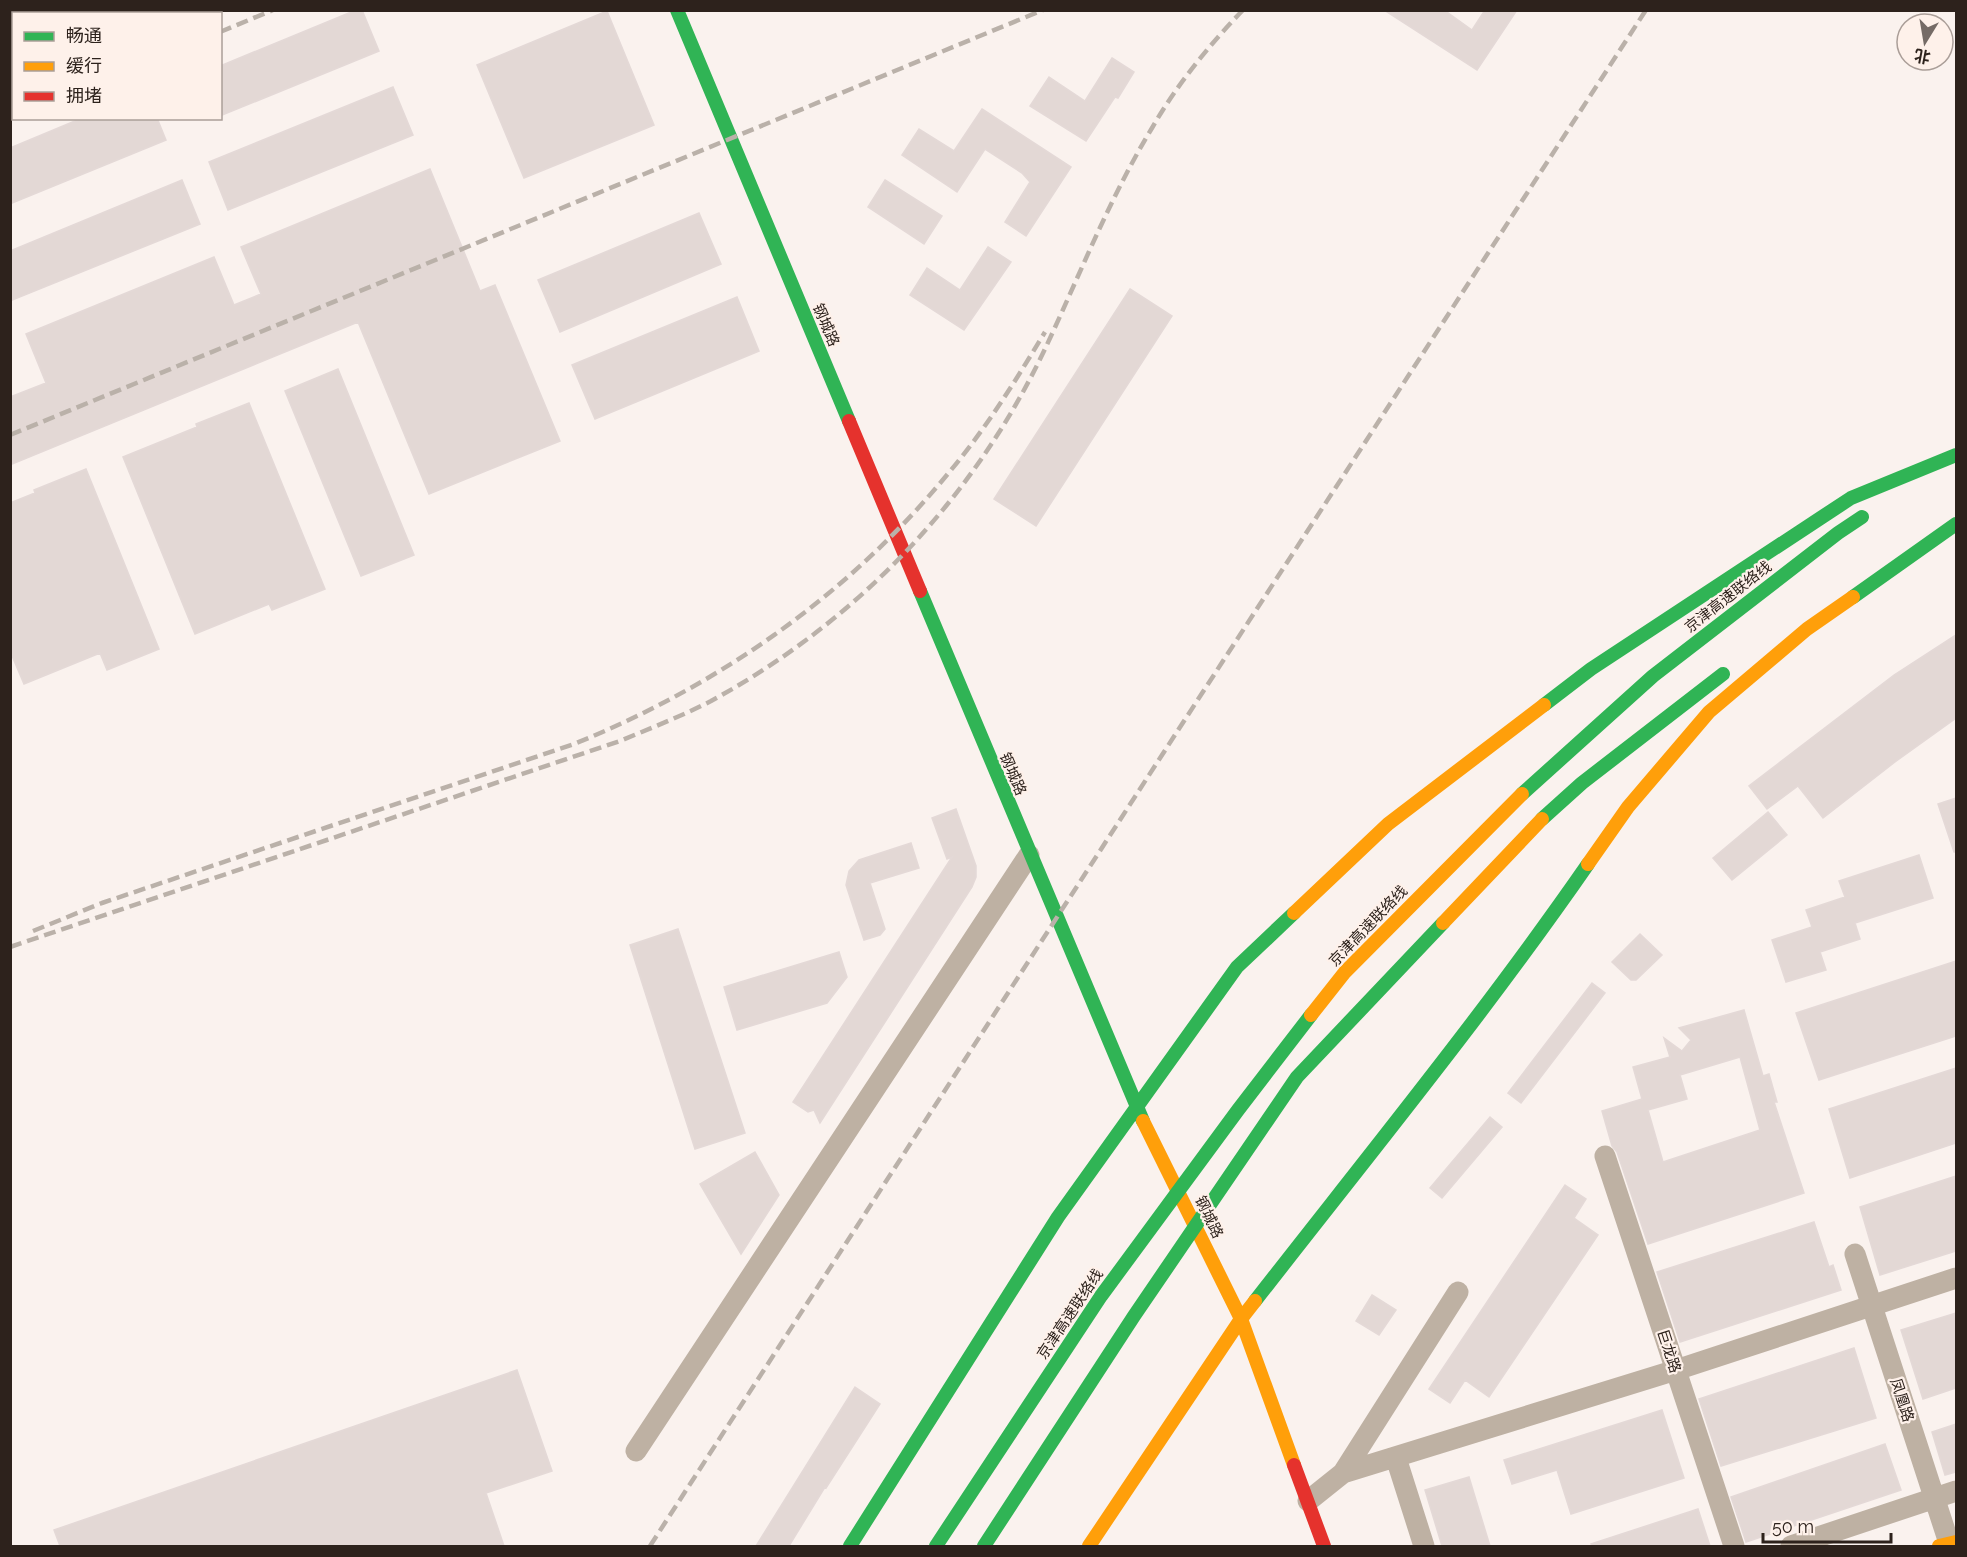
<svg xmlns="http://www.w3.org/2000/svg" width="1967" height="1557" viewBox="0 0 1967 1557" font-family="Raleway,'Noto Sans SC',sans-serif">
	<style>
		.building { fill: #e3d8d5; stroke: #e4d9d7; stroke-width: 1.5; fill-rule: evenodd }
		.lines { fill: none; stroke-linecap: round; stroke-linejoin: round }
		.street { stroke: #beb1a3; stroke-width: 21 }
		.fast { stroke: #30b455; stroke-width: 14 }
		.slow { stroke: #ff9f0a; stroke-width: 14 }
		.jam { stroke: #e5322d; stroke-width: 14 }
		.rail { stroke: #bab1a9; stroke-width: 4.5; stroke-dasharray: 12 6; stroke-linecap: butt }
		.fast-bridge { stroke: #30b455; stroke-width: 14 }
		.slow-bridge { stroke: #ff9f0a; stroke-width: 14 }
		.labels { text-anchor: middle; stroke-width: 4.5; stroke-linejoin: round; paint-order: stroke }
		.street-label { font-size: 15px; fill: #2d221c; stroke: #fef1ea }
	</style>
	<rect width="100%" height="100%" fill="#faf2ee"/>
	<path class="building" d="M356,10h6l17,41 -159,65v-50z
		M1384,10h60l28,20 13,-20h32l-40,60z
		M607,11l47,114 -130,53 -47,-113z
		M1112,58l22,14 -16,26 -3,-1 -29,44 -56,-35 19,-29 36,24z
		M393,87l20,48 -185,75 -19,-48z
		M982,109l89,58 -45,69 -21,-14 25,-40 -8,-9 -37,-24 -28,43 -55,-37 17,-26 35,22z
		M82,118h75l9,22 -156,64v-56z
		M430,169l50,122 15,-6 65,156 -131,53 -71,-172 -348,143v-68l36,-14 -20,-49 188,-77 20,48 27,-11 -20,-47z
		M182,180l18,44 -190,77v-50z
		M885,180l57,36 -18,28 -56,-37z
		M699,213l22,51 -161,68 -22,-52z
		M988,247l23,15 -47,68 -54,-35 17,-27 33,22z
		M1130,289l42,27 -136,210 -42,-27z
		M737,297l22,54 -164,68 -23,-54z
		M338,369l76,186 -53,21 -76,-185z
		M249,403l76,186 -53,21 -3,-6 -74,30 -72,-177 74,-30 -1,-3z
		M86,469l73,180 -52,21 -7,-17 -76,31 -14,-33v-148l25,-10 -1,-3z
		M1956,635v83l-61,44 -72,56 -25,-32 -31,23 -18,-23 145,-111z
		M1956,798v54h-2l-16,-48z
		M956,809l20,57v11l-4,10 -152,236 -6,-13 -6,2 -15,-10 159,-245 -5,2 -15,-41z
		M1768,812l19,23 -55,45 -19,-22z
		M911,843l8,25 -49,15 15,46 -5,6 -16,5 -18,-55 3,-14 10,-11z
		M1919,855l14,43 -78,25 5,16 -40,13 6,18 -40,12 -14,-42 40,-13 -6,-17 39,-13 -6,-16z
		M678,929l67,204 -50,16 -65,-204z
		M1640,934l22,21 -26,25h-5l-19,-18z
		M839,952l8,25 -20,26 -90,27 -13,-43z
		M1956,961v75l-137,44 -23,-67z
		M1592,983l13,10 -84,110 -13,-10z
		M1744,1010l19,66 6,-2 8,28h-3l30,91 -156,51 -31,-92 -5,-6 -10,-35 40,-12 -9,-32 37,-10 -6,-19 18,13 9,-11 -12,-12zM1740,1057l20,73 -97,32 -15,-52 39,-11 -7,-24z
		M1956,1068v75l-106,35 -21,-69z
		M1490,1117l12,10 -60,71 -12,-10z
		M755,1152l24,43 -38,59 -41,-70z
		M1956,1176v75l-76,24 -20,-68z
		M1565,1185l21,14 -12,19 24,17 -109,162 -24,-17 -15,23 -21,-14z
		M1814,1222l15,45 4,-2 8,25 -161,52 -23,-70z
		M1372,1295l24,15 -17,25 -23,-14z
		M1956,1313v75l-33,11 -22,-69z
		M1854,1348l22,70 -155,48 -22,-67z
		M517,1370l35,101 -66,22 18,53h-444l-6,-16z
		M855,1387l25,17 -54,84 -1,-1 -36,59h-33z
		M1662,1410l22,68 -113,36 -14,-44 -45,14 -8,-24z
		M1956,1424v48l-11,3 -13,-43z
		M1885,1444l16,46 -155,52 -15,-45z
		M1469,1477l21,69h-48l-17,-56z
		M1698,1509l12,37h-118l-1,-2z"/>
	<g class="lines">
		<path class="street" d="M1605,1156l129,390
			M1855,1254l95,292
			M636,1451l393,-596
			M1396,1458l28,88
			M1343,1473l333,-103 280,-92
			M1308,1501l35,-28 115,-181
			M1791,1546l165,-55"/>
		<path class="fast" d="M677,10l172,411
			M920,591l223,530
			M1853,597l103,-73
			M1544,705l47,-36 260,-171 105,-43
			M1522,794l131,-118 185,-143 24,-16
			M1542,819l40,-36 141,-109
			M1255,1301c113,-145 229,-287 333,-437
			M850,1546l208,-329 179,-250 57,-54"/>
		<path class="slow" d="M1588,864l40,-57 81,-95 98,-83 46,-32
			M1294,913l94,-89 156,-119
			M1143,1121l98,198 53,146
			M1089,1546l152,-227 14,-18
			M1939,1546l17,-4"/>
		<path class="jam" d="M849,421l71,170
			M1294,1465l30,81"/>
		<path class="rail" d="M220,32l53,-22
			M10,117l4,-2
			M10,435l1033,-425
			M33,931l69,-28 472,-159c146,-59 277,-151 377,-274 36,-43 65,-90 94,-138
			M10,947l610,-206c31,-13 62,-25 91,-40 145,-79 262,-201 333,-350 35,-74 65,-152 108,-223 24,-42 57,-83 91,-118
			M650,1546l534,-825 462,-711"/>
		<path class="fast-bridge" d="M936,1546l165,-250 137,-186 73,-95
			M984,1546l150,-230 163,-239 146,-154"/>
		<path class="slow-bridge" d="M1443,923l99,-104
			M1311,1015l34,-43 177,-178"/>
	</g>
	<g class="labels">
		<g class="street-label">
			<text transform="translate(826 325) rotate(67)" y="5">钢城路</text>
			<text transform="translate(1728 597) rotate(-38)" y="5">京津高速联络线</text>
			<text transform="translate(1013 774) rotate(67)" y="5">钢城路</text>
			<text transform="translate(1368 926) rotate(-46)" y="5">京津高速联络线</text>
			<text transform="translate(1209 1217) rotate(64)" y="5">钢城路</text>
			<text transform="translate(1070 1314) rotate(-56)" y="5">京津高速联络线</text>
			<text transform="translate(1669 1351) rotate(72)" y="5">巨龙路</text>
			<text transform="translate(1902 1400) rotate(72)" y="5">凤凰路</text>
		</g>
	</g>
	<rect width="1967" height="1557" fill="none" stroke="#2d221c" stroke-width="24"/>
	<rect x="12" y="12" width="210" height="108" fill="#fef1ea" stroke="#aa9e98" stroke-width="1.5"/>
	<rect x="24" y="32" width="30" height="9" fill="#30b455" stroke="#aa9e98" stroke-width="1.5"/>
	<text x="66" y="42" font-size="18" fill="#2d221c">畅通</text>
	<rect x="24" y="62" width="30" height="9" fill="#ff9f0a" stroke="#aa9e98" stroke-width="1.5"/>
	<text x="66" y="72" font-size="18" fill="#2d221c">缓行</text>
	<rect x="24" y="92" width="30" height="9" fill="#e5322d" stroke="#aa9e98" stroke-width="1.5"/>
	<text x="66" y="102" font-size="18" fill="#2d221c">拥堵</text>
	<g transform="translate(1925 42) rotate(191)"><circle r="28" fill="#fef1ea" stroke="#aa9e98" stroke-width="1.5"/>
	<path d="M0-4.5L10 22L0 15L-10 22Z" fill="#756b66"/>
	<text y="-9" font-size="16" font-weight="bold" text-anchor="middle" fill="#2d221c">北</text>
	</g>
	<path d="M1763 1533v9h128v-9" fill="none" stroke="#2d221c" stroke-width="3"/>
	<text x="1772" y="1533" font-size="18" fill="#2d221c" stroke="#fef1ea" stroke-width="4.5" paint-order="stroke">50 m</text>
</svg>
